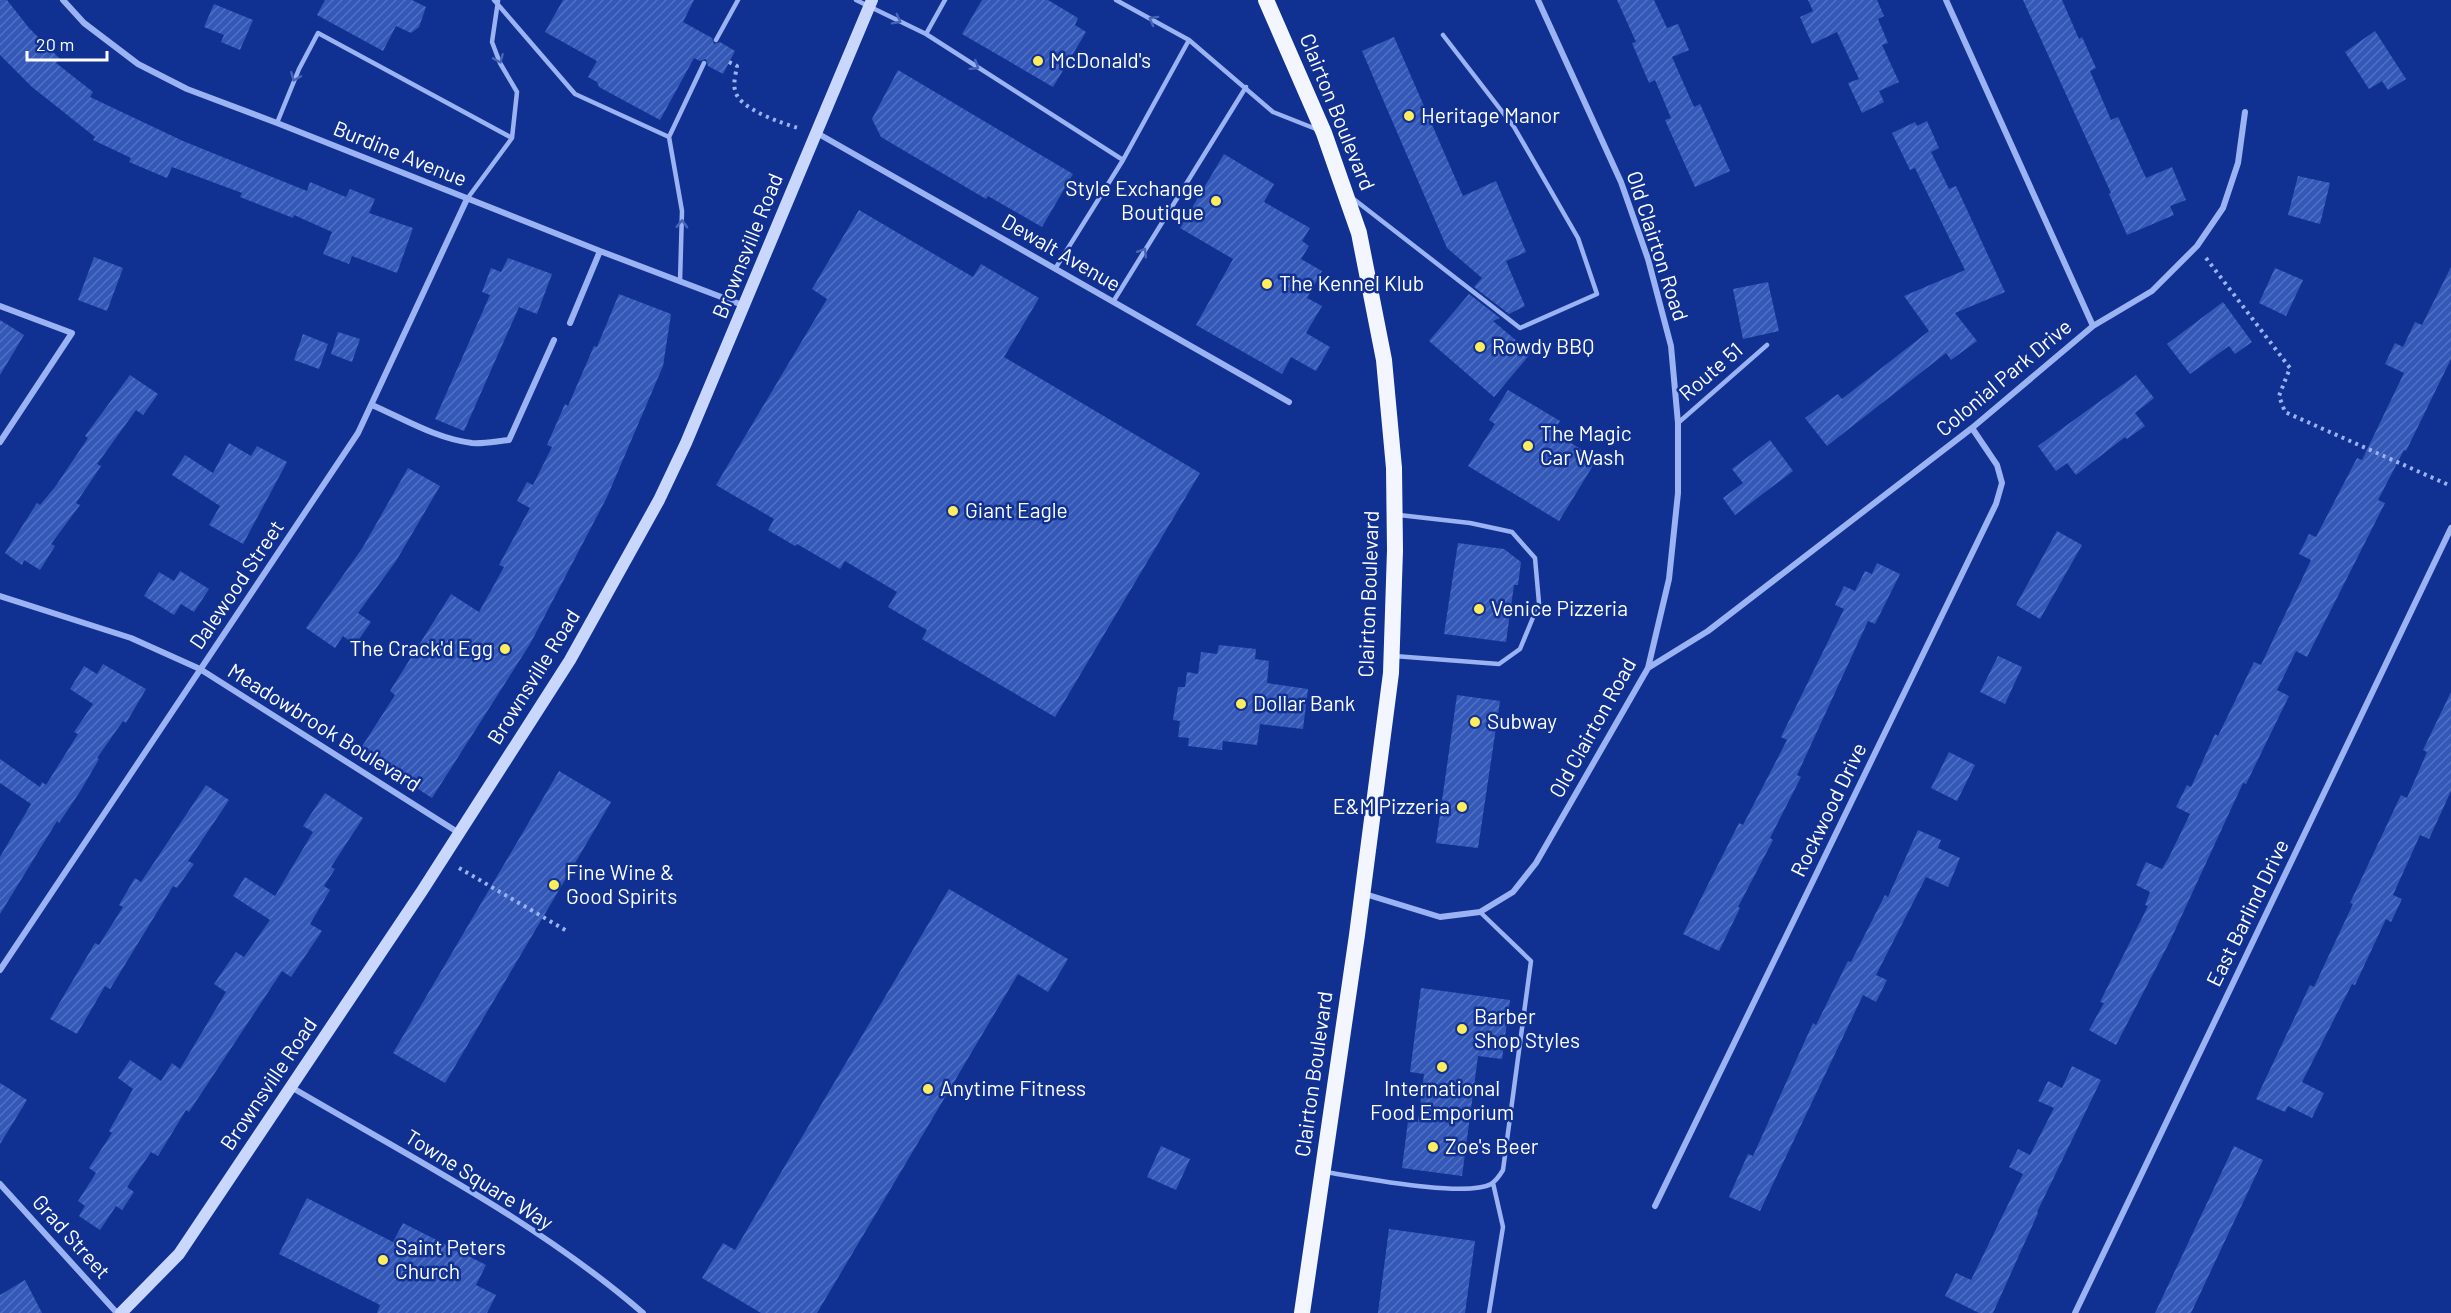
<svg xmlns="http://www.w3.org/2000/svg" width="2451" height="1313" viewBox="0 0 2451 1313" font-family="Barlow,sans-serif">
	<style>
		.building { fill: url(#building-hatch) }
		.lines { fill: none; stroke-linecap: round; stroke-linejoin: round }
		.path { stroke: #9bb3f3; stroke-width: 4; stroke-dasharray: 3 4.5; stroke-linecap: butt }
		.service { stroke: #9bb3f3; stroke-width: 4.5 }
		.minor { stroke: #9bb3f3; stroke-width: 6 }
		.secondary { stroke: #cad7fd; stroke-width: 12 }
		.trunk { stroke: #f3f6ff; stroke-width: 16 }
		.oneway { stroke: #4865b8 }
		.poi-dot { fill: #ffed5d; stroke: #103191; stroke-width: 2 }
		.labels { text-anchor: middle; stroke-width: 5; stroke-linejoin: round; paint-order: stroke }
		.poi-label { font-size: 21px; fill: #fff; stroke: #103191; text-anchor: start }
		.street-label { font-size: 21px; fill: #fff; stroke: #103191 }
	</style>
	<defs>
		<pattern id="building-hatch" width="6" height="6" patternUnits="userSpaceOnUse" patternTransform="scale(1.5)"><rect width="6" height="6" fill="#3458b8"/><path d="M-1 1l2-2M0 6l6-6M5 7l2-2" fill="none" stroke="#5271c3"/></pattern>
	</defs>
	<rect width="100%" height="100%" fill="#103191"/>
	<path class="building" d="M0,0h7l22,28 31,31 -4,4 37,29 -3,5 93,44 124,50 3,-9 36,15 4,-8 25,10 -6,14 44,15 -16,45 -45,-17 -3,8 -26,-10 9,-22 -38,-17 -1,3 -53,-21 2,-4 -70,-26 -5,11 -38,-16 2,-4 -38,-18 2,-3 -63,-50 -32,-32z
		M325,0h87l14,7 -7,20 -8,6 -15,-7 -13,25 -66,-36z
		M563,0h131l-11,22 29,16 2,6 6,-2 15,9 -12,23 -15,-8 -2,-7 -6,2 -6,-3 -34,62 -61,-33 -2,-5 -9,-5 9,-16 -52,-29z
		M982,0h66l30,18 -3,7 11,7 -33,55 -91,-53z
		M1617,0h37l13,28 11,-4 11,26 -17,7 22,50 6,-3 30,67 -35,16 -30,-67 6,-2 -16,-38 -6,3 -17,-40 4,-1z
		M1808,0h69l7,16 -6,3 10,24 -6,2 17,37 -20,9 5,11 -22,11 -14,-30 11,-4 -22,-47 -25,12 -12,-27 13,-6z
		M2023,0h39l17,39 3,-2 14,31 -6,3 21,49 7,-3 28,61 26,-11 14,33 -16,6 4,9 -47,20 -18,-41 2,-1z
		M214,4l39,16 -13,30 -19,-8 3,-7 -20,-8z
		M2375,31l31,48 -18,11 -6,-9 -13,8 -24,-37z
		M1394,37l69,159 33,-15 30,71 -20,9 19,45 -16,8 -35,-27 8,-9 -35,-30 -85,-197z
		M898,70l175,104 -31,53 -54,-31 -2,3 -105,-62 -9,-18z
		M1927,121l12,27 -8,4 18,37 7,-3 49,106 -50,21 22,28 -26,19 -5,-7 -119,93 -22,-28 33,-24 4,5 87,-68 -25,-35 61,-26 -50,-102 -5,2 -18,-37 23,-11 2,4z
		M1224,154l50,30 -10,18 46,26 -8,13 7,5 -8,13 21,12 -15,27 15,8 -16,27 24,14 -14,24 -25,-14 -9,17 -86,-49 37,-66 -53,-31z
		M2298,176l32,7 -10,41 -32,-9z
		M859,210l114,67 8,-13 58,34 -35,59 196,116 -145,244 -133,-78 5,-9 -39,-23 9,-15 -52,-31 -5,8 -43,-25 -2,2 -27,-16 6,-11 -58,-34 111,-186 -15,-10z
		M94,257l29,11 -16,43 -29,-11z
		M508,258l44,16 -15,40 -18,-7 -55,124 -29,-12 55,-124 -8,-3 9,-24 10,4z
		M2451,267v92l-45,92 -2,-1 -26,50 7,3 -78,154 -11,-6 -19,39 12,6 -43,88 -3,-1 -74,160 -53,102 -27,-15 15,-27 -4,-1 48,-96 -3,-1 5,-13 -14,-7 10,-23 16,7 7,-12 21,-43 -14,-7 11,-22 4,2 24,-53 3,2 36,-74 7,3 50,-105 -12,-6 10,-20 7,3 41,-79 5,2 42,-87 -19,-9 10,-21 8,4 12,-25 7,3z
		M2275,268l28,12 -17,36 -27,-13z
		M1768,282l11,49 -36,8 -10,-50z
		M619,294l52,20 -8,52 -56,131 -77,147 -98,154 -73,-47 36,-56 -5,-4 61,-97 28,18 25,-45 -5,-2 31,-57 -13,-7 10,-19 6,3 19,-38 -5,-2 18,-41 3,2 26,-60 3,1z
		M1469,294l31,24 -7,3 38,32 -37,44 -65,-56z
		M2223,302l29,40 -17,12 -6,-8 -39,28 -23,-30z
		M0,320l24,15 -24,40z
		M338,332l22,7 -8,23 -21,-8z
		M303,334l25,10 -9,25 -25,-9z
		M130,375l28,19 -15,21 -7,-5 -39,54 4,2 -25,37 4,2 -29,39 4,2 -15,24 -16,-10 -2,5 -17,-12 32,-50 3,2 15,-18 33,-49 -3,-2z
		M2136,375l18,23 -19,15 10,13 -18,13 -2,-2 -49,38 -9,-12 -11,8 -18,-25z
		M1508,390l52,31 -7,11 44,27 -38,62 -91,-55 27,-42 -6,-4z
		M1770,440l23,31 -58,44 -12,-17 20,-15 -11,-14z
		M229,443l22,13 6,-10 30,16 -44,82 -34,-19 11,-19 -48,-31 13,-20 28,18z
		M408,468l32,18 -44,75 -38,52 13,9 -16,23 -12,-9 -8,12 -29,-20 57,-81z
		M2057,531l25,14 -42,74 -24,-14z
		M1458,543l46,6 17,13 -3,23h-4l-8,57 -62,-8z
		M1877,563l23,11 -25,50 -7,-3 -71,154 4,2 -31,61 3,2 -35,67 2,1 -21,43 -36,-17 56,-111 4,2 44,-85 -6,-3 63,-128 -9,-4 9,-19 11,5 10,-20 7,3z
		M180,571l29,18 -15,23 -13,-8 -7,11 -30,-19 15,-24 15,9z
		M1219,645l37,4 -1,10 14,2 -2,22 41,6 -5,40 -43,-5 -3,21 -34,-4 -1,9 -34,-4 1,-8 -11,-1 2,-16 -7,-1 5,-33h7l2,-15 11,2 3,-22 16,2z
		M1998,656l24,11 -17,37 -25,-12z
		M103,664l43,25 -20,34 -3,-2 -26,37 2,1 -18,31 -22,33 -2,-2 -57,93v-57l31,-53 -31,-21v-24l40,28 2,-5 4,3 32,-51 -4,-2 19,-28 -23,-15 14,-23 13,8z
		M2451,692v99l-22,48 -9,-4 -27,60 9,4 -11,23 -5,-3 -31,66 -3,-1 -50,98 22,11 -12,25 -24,-12 -3,6 -29,-13 54,-114 4,2 39,-83 -3,-1 51,-108 6,3 20,-46 -4,-2z
		M1457,695l43,6 -22,147 -42,-5z
		M1949,752l26,13 -18,36 -26,-13z
		M559,771l52,31 -166,281 -52,-30z
		M206,785l23,15 -41,61 6,3 -17,24 -4,-2 -63,103 -5,-3 -28,48 -27,-15 45,-76 4,2 24,-38 -4,-2 16,-27 6,4z
		M325,793l38,25 -32,49 4,2 -11,17 6,4 -20,34 12,7 -31,46 -9,-6 -93,141 -3,-2 -28,46 -7,-4 -24,35 7,5 -12,18 -6,-4 -16,24 -21,-14 6,-10 -7,-5 18,-28 -7,-5 23,-35 -3,-2 24,-42 -15,-11 12,-18 31,21 11,-18 8,6 46,-77 -12,-8 22,-32 8,5 26,-37 -37,-24 12,-19 30,19 38,-64 -10,-6z
		M1918,830l23,10 -3,8 22,10 -12,29 -22,-10 -50,98 11,5 -11,22 -13,-7 -103,216 -31,-14 19,-43 5,2 60,-133 3,2 32,-64 3,1 34,-67 3,2z
		M949,889l119,70 -20,33 -30,-18 -201,339h-56l-59,-35 21,-35 12,7z
		M1421,988l89,12 -8,59 -24,-3 -16,120 -60,-8 6,-47 10,1 6,-48 -14,-2z
		M2072,1066l29,14 -64,132 1,1 -45,100h-14l-34,-17 11,-23 15,7 52,-106 -14,-7 9,-18 12,6 24,-47 -16,-7 10,-20 14,7z
		M0,1083l27,17 -27,44z
		M1161,1146l29,13 -14,31 -29,-13z
		M2234,1146l29,14 -72,153h-36z
		M307,1198l86,44 10,-19 83,42 -10,20 20,10 -9,18h-110l3,-8 -101,-51z
		M1389,1229l86,12 -10,72h-87z
		M25,1280l17,33h-42v-18z"/>
	<g class="lines">
		<path class="path" d="M729,62l8,4c-1,7 -4,17 -2,24 3,19 47,33 63,38
			M2206,258l84,110 -11,28 6,16 166,74
			M459,868l108,63"/>
		<path class="service" d="M494,0l81,94 94,43 35,-74
			M856,0l70,34 197,126
			M1116,0l73,40 84,72 43,17
			M926,34l19,-34
			M716,40l22,-40
			M277,123l22,-54 19,-36 194,105
			M669,137l13,74 -2,71
			M1351,197l169,131 77,-34 -19,-56 -64,-111 -71,-92
			M467,199l45,-61 5,-46 -17,-29 -8,-21 6,-41
			M1055,269l68,-109 66,-120
			M1113,302l133,-215
			M1678,423l89,-78
			M1394,656l105,8 21,-15 19,-46 -4,-45 -23,-26 -42,-9 -71,-8
			M1325,1172c33,5 141,26 166,12 5,-3 9,-9 12,-14l28,-209 -51,-49
			M1489,1313l14,-86 -10,-44"/>
		<path class="minor" d="M63,0l21,23 54,41 49,25 90,34 323,128 145,55
			M1946,0l147,326
			M817,133l472,269
			M0,306l72,27 -72,109
			M570,323l30,-72
			M372,405c32,14 65,34 100,38 12,1 25,-2 37,-3l45,-100
			M0,596l131,42 69,31 259,164
			M1648,668l60,-37 264,-203 121,-102 59,-35 45,-45 26,-38 15,-45 7,-51
			M1365,894l75,23 40,-5 33,-20 23,-29 112,-195 21,-89 9,-86v-70l-7,-77 -23,-87 -27,-77 -83,-182
			M0,970l358,-537 109,-234
			M291,1087c119,70 247,135 352,226
			M0,1184l117,129
			M1655,1206l341,-702 6,-21 -5,-18 -25,-37
			M2075,1313l376,-785"/>
		<path class="secondary" d="M121,1313l58,-59 243,-363 148,-231 89,-160 27,-57 186,-443"/>
		<path class="trunk" d="M1266,0l58,133 35,100 25,127 10,108 1,82 -4,123 -34,262 -55,378"/>
	</g>
	<defs><path id="oneway-chevron" d="M-2-3.5L2.5 0L-2 3.5" fill="none" stroke-width="1.6" stroke-linecap="round" stroke-linejoin="round" transform="scale(1.5)"/></defs>
	<g class="oneway">
		<use href="#oneway-chevron" transform="translate(897 20) rotate(27)"/>
		<use href="#oneway-chevron" transform="translate(1153 20) rotate(-151)"/>
		<use href="#oneway-chevron" transform="translate(499 59) rotate(67)"/>
		<use href="#oneway-chevron" transform="translate(975 66) rotate(32)"/>
		<use href="#oneway-chevron" transform="translate(295 77) rotate(112)"/>
		<use href="#oneway-chevron" transform="translate(682 224) rotate(-88)"/>
		<use href="#oneway-chevron" transform="translate(1143 252) rotate(-58)"/>
	</g>
	<g class="poi-dot">
		<circle cx="1038" cy="61" r="6"/>
		<circle cx="1409" cy="116" r="6"/>
		<circle cx="1216" cy="201" r="6"/>
		<circle cx="1267" cy="284" r="6"/>
		<circle cx="1480" cy="347" r="6"/>
		<circle cx="1528" cy="446" r="6"/>
		<circle cx="953" cy="511" r="6"/>
		<circle cx="1479" cy="609" r="6"/>
		<circle cx="505" cy="649" r="6"/>
		<circle cx="1241" cy="704" r="6"/>
		<circle cx="1475" cy="722" r="6"/>
		<circle cx="1462" cy="807" r="6"/>
		<circle cx="554" cy="885" r="6"/>
		<circle cx="1462" cy="1029" r="6"/>
		<circle cx="1442" cy="1067" r="6"/>
		<circle cx="928" cy="1089" r="6"/>
		<circle cx="1433" cy="1147" r="6"/>
		<circle cx="383" cy="1260" r="6"/>
	</g>
	<g class="labels">
		<g class="poi-label">
			<text x="1050" y="68">McDonald's</text>
			<text x="1421" y="123">Heritage Manor</text>
			<text x="1204" y="196" text-anchor="end">Style Exchange<tspan x="1204" dy="24">Boutique</tspan></text>
			<text x="1279" y="291">The Kennel Klub</text>
			<text x="1492" y="354">Rowdy BBQ</text>
			<text x="1540" y="441">The Magic<tspan x="1540" dy="24">Car Wash</tspan></text>
			<text x="965" y="518">Giant Eagle</text>
			<text x="1491" y="616">Venice Pizzeria</text>
			<text x="493" y="656" text-anchor="end">The Crack'd Egg</text>
			<text x="1253" y="711">Dollar Bank</text>
			<text x="1487" y="729">Subway</text>
			<text x="1450" y="814" text-anchor="end">E&amp;M Pizzeria</text>
			<text x="566" y="880">Fine Wine &amp;<tspan x="566" dy="24">Good Spirits</tspan></text>
			<text x="1474" y="1024">Barber<tspan x="1474" dy="24">Shop Styles</tspan></text>
			<text x="940" y="1096">Anytime Fitness</text>
			<text x="1442" y="1096" text-anchor="middle">International<tspan x="1442" dy="24">Food Emporium</tspan></text>
			<text x="1445" y="1154">Zoe's Beer</text>
			<text x="395" y="1255">Saint Peters<tspan x="395" dy="24">Church</tspan></text>
		</g>
		<g class="street-label">
			<text transform="translate(1337 112) rotate(68)" y="7">Clairton Boulevard</text>
			<text transform="translate(400 154) rotate(22)" y="7">Burdine Avenue</text>
			<text transform="translate(748 246) rotate(-68)" y="7">Brownsville Road</text>
			<text transform="translate(1657 246) rotate(72)" y="7">Old Clairton Road</text>
			<text transform="translate(1061 253) rotate(30)" y="7">Dewalt Avenue</text>
			<text transform="translate(1711 372) rotate(-41)" y="7">Route 51</text>
			<text transform="translate(2004 378) rotate(-40)" y="7">Colonial Park Drive</text>
			<text transform="translate(237 585) rotate(-56)" y="7">Dalewood Street</text>
			<text transform="translate(1369 594) rotate(-88)" y="7">Clairton Boulevard</text>
			<text transform="translate(534 677) rotate(-58)" y="7">Brownsville Road</text>
			<text transform="translate(324 728) rotate(32)" y="7">Meadowbrook Boulevard</text>
			<text transform="translate(1593 728) rotate(-61)" y="7">Old Clairton Road</text>
			<text transform="translate(1829 810) rotate(-64)" y="7">Rockwood Drive</text>
			<text transform="translate(2248 913) rotate(-64)" y="7">East Barlind Drive</text>
			<text transform="translate(1314 1074) rotate(-82)" y="7">Clairton Boulevard</text>
			<text transform="translate(269 1084) rotate(-56)" y="7">Brownsville Road</text>
			<text transform="translate(479 1180) rotate(32)" y="7">Towne Square Way</text>
			<text transform="translate(71 1237) rotate(48)" y="7">Grad Street</text>
		</g>
	</g>
	<path d="M27 51v9h80v-9" fill="none" stroke="#ffffff" stroke-width="3"/>
	<text x="36" y="51" font-size="18" fill="#ffffff" stroke="#103191" stroke-width="4.5" paint-order="stroke">20 m</text>
</svg>
